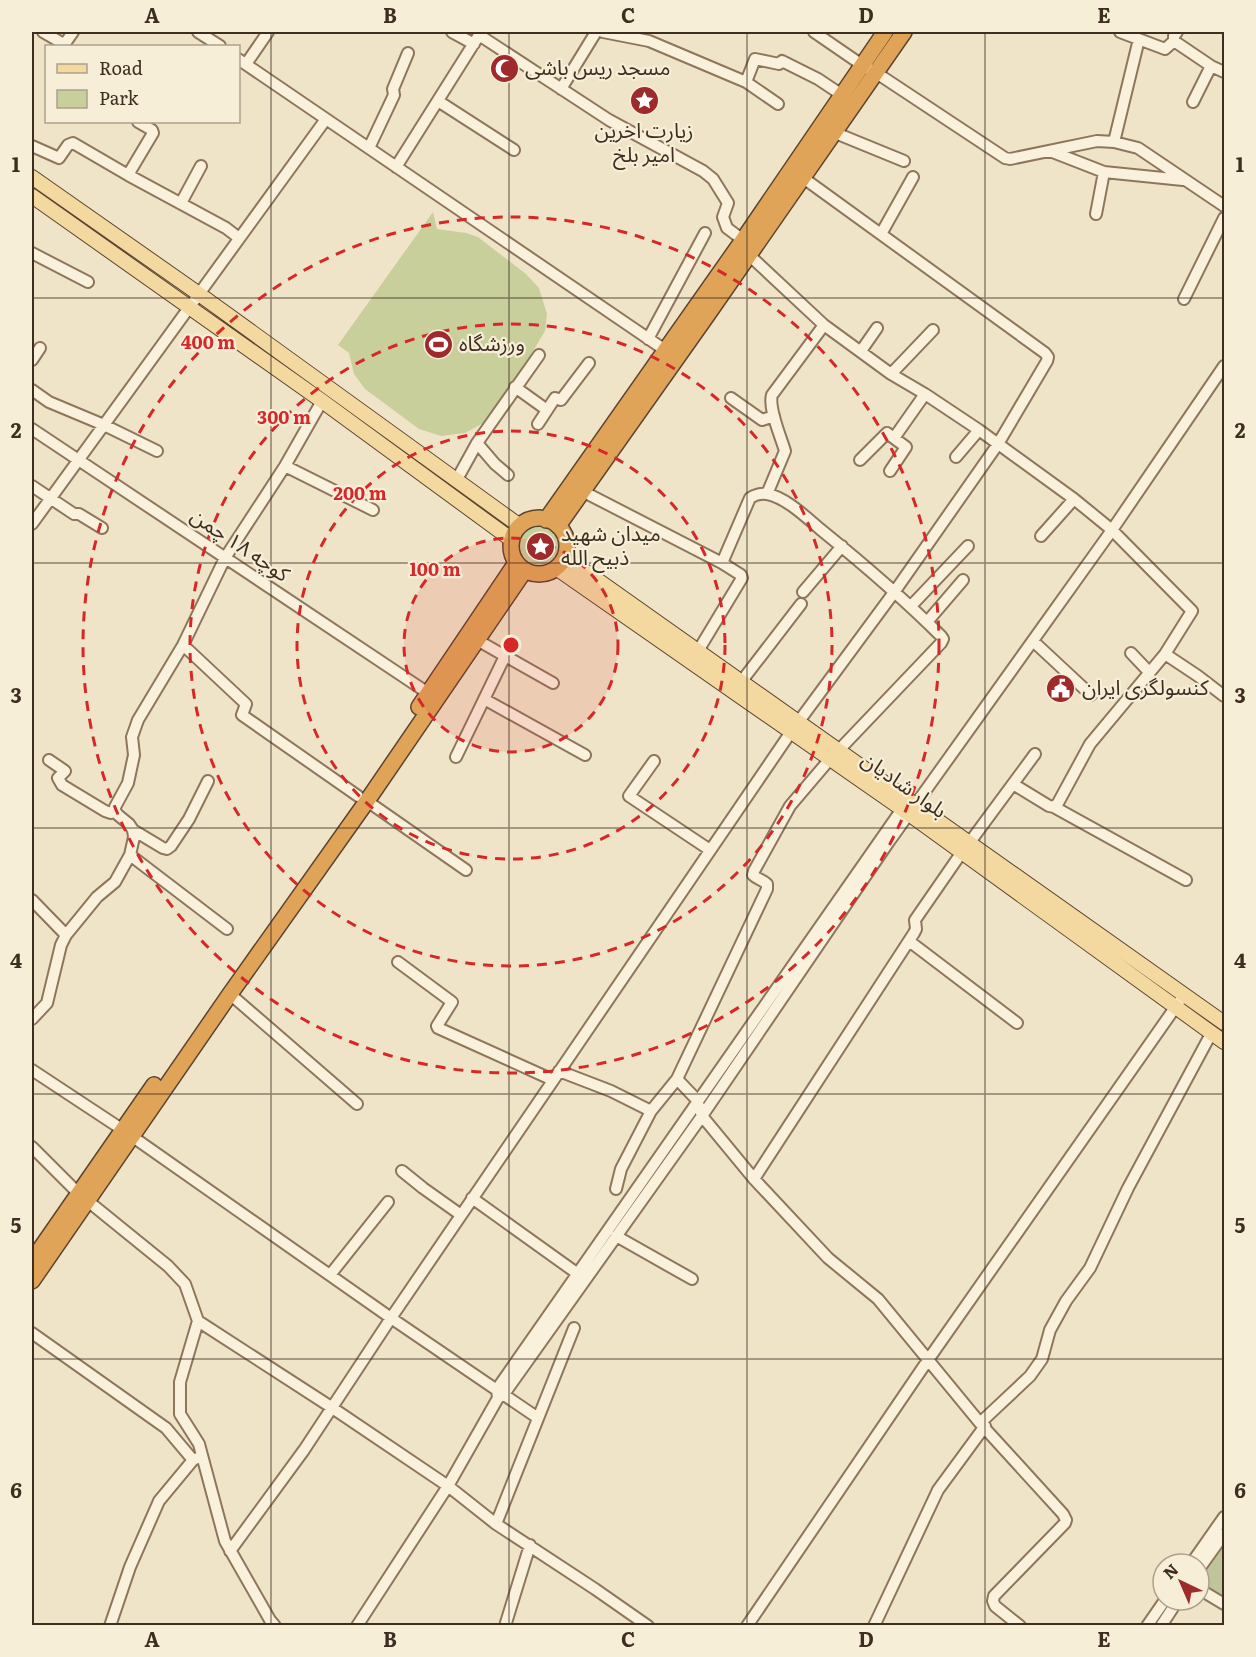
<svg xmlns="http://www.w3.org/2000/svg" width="1256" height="1657" viewBox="0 0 1256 1657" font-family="Literata,'Noto Sans Arabic',serif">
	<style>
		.green { fill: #c9cf9b }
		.cemetery { fill: #bfc49a }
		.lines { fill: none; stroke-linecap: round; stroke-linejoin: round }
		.minor-casing { stroke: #8d765c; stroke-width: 14 }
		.major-casing { stroke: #5b4430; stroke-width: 16 }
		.highway-casing { stroke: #5b4430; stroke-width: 18 }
		.minor { stroke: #faf1dc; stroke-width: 10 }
		.major { stroke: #f3d9a0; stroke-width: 14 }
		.highway { stroke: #e0a458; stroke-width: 15 }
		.grid { fill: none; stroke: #3d2e20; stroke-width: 1.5; stroke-opacity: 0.55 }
		.ring { fill: none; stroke: #d62828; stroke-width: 3; stroke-dasharray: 10 8 }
		.labels { text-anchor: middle; stroke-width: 4.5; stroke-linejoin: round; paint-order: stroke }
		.poi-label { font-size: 21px; fill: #3d2e20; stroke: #f7eed8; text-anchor: start }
		.street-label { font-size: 21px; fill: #3d2e20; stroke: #f7eed8 }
		.centre { fill: #d62828; stroke: #f7eed8; stroke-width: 3 }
		.ring-label { font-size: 18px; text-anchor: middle; font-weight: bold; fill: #d62828; stroke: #f7eed8; stroke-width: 4.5; stroke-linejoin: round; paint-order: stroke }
		.neatline { fill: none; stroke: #3d2e20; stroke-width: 2 }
		.grid-label { font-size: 20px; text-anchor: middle; font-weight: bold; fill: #3d2e20 }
	</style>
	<rect width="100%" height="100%" fill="#f0e4c8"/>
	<path class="green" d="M433,212l4,17 29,4 12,4 48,37 13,14 8,26 -2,17 -43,72 -15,18 -22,12 -24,3 -22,-7 -54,-40 -11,-15 -5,-21 -11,-8z
		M519 547a20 20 0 1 1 40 0a20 20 0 1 1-40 0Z"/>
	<path class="cemetery" d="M1224,1543v54l-25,-14v-6z"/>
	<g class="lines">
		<defs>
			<path id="minor" d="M43,32l19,11 4,-1 7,-10
				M198,32l22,14
				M452,32l22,12
				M603,32l46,9 97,41 32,22
				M814,32l48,33 13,7 130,86 5,1 87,-18 17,1 24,6 86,58
				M1120,32l45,17 9,-8
				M1177,32l-3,4v5l37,25 13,6
				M479,35l130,85 94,51 10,8 15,24 -5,14 4,11 16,12 5,14 76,71 67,49 34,20 54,36 95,69 38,31 80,81 -27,43 -75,90 -32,59 -4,4 -5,-1 -36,-22
				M238,59l427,291
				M246,64l22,-32
				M746,82l9,-23 24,5 3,-3 36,18 24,16
				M561,89l35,-57
				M438,101l76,49
				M1193,102l18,-36
				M833,132l71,29
				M1114,142l25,-103
				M32,146l27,12 9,-13 5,-2 55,32 98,53 13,10
				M369,148l25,-53 -1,-6 15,-36
				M1050,151l54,21 79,8
				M396,167l85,-135
				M128,175l25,-42 -1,-3 -14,-8
				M181,203l20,-37
				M1096,214l8,-42
				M881,234l32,-57
				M32,253l56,29
				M1184,299l40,-81
				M648,339l57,-106
				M861,351l16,-23
				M32,360l8,-12
				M891,374l42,-44
				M515,387l32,23
				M32,390l17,12 55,23 53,26
				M731,398l31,22 12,-4
				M538,424l17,-26 6,2 28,-37
				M32,429l396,264
				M894,438l31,-44
				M477,443l18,21 13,11
				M956,457l23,-27
				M860,460l27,-27 19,14 -16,24
				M285,466l88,44
				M456,481l21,-38 62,-88
				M32,486l42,28h5l23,14
				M584,492l138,71 28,-65c4,-3 11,-5 17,-4 18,3 39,23 53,35 42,34 83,69 121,107l2,3 -2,4 -102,107
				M767,494l18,-43c-4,-14 -17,-43 -13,-56l52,-70
				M32,524l294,-405
				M1041,536l33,-37
				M803,592l39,-46
				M911,606l57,-60
				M927,622l36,-42
				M477,640l76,43
				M1033,641l58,54
				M183,645l63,59 -4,11 116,81
				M698,651l44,-73 -1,-3 -19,-12
				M1131,653l19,20
				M1165,654l33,22 26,20
				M741,682l60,-78
				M484,699l101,56
				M456,757l49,-101
				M830,759l-40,47 -36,65 -1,4c4,4 10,5 14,9v5l-90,190 20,21 5,16 52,63 74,79 50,41 102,124 83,91 3,6 -1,3 -71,73 -1,5 2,5 25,20
				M49,760l16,11 -7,7 4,7 43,26 6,2 4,-2
				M654,761l-25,35 81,54
				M367,801l99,69
				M1054,807l132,73
				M133,830l30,18 4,1 4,-3 18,-27 19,-38
				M970,842l65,-88
				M130,855l97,74
				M32,900l34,35
				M909,941l108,82
				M398,962l54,40 -15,24 1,2 115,52
				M230,994l127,110
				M32,1019l15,-16 14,-58 5,-10 31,-38 18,-15 15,-27 4,-18 -1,-7 -4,-6 -11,-9 -3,-4v-4l13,-24 6,-28 -2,-18 6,-17 45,-75 42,-87 60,-92 37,-65
				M32,1070l91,60 268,188 147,100
				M559,1071l52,20 40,20 26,-32
				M32,1147l46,46 90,73 17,18 13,37 -18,61v32l19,30 26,97 45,79 5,6
				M402,1171l21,17 38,27
				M754,1179l160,-246 2,-4 -1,-9 47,-68
				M616,1189l5,-20 30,-58
				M472,1198l106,76
				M616,1236l76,43
				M330,1275l58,-73
				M198,1321l133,86 117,79 48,38 99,65 53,37
				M32,1333l134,95 27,32
				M498,1398l-1,-9 405,-580
				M980,1423l50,-47 12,-17 8,-29 16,-29 24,-33 38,-80 84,-156
				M496,1524l78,-196
				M230,1551l74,-101 87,-132 400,-586 104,-141 103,-147 49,-83 1,-4 -3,-4 -243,-176
				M1191,1564l33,-47
				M1199,1569l25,-35
				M1199,1589l25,15
				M110,1626l20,-59 29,-66 34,-41 7,-3
				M357,1626l91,-140 50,-88 6,-4 198,-278 186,-273 224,-313 112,-164
				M505,1626l25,-81
				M747,1626l181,-266 251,-358
				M874,1626l64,-136 47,-64
				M1147,1626l18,-26
				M1161,1626l17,-26"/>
			<path id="major" d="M32,177l167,117 321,232
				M32,196l290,205 190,139
				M565,557l659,466
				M556,568l346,241 322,233"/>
			<path id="highway" d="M511 546a28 28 0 1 1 56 0a28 28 0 1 1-56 0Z
				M546,520l197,-280 142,-208
				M558,526l150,-212 196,-282
				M419,707l97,-144
				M32,1261l122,-176
				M32,1281l198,-287 137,-193 158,-231"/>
		</defs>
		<use href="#minor" class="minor-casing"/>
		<use href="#major" class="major-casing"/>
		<use href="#highway" class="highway-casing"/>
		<use href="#minor" class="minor"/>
		<use href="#major" class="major"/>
		<use href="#highway" class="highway"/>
	</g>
	<path class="grid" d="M271,32v1594M509,32v1594M747,32v1594M985,32v1594M32,298h1192M32,563h1192M32,828h1192M32,1094h1192M32,1359h1192"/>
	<circle cx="511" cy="645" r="107" fill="#d62828" fill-opacity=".12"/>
	<g class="ring">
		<circle cx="511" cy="645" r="107"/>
		<circle cx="511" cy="645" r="214"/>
		<circle cx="511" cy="645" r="321"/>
		<circle cx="511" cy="645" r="428"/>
	</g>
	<defs>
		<symbol id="mosque-disc" viewBox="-11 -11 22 22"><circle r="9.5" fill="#9e2a2b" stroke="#f7eed8"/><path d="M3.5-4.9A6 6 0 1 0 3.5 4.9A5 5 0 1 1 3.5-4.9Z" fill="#fff"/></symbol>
		<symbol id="sight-disc" viewBox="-11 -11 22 22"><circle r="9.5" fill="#9e2a2b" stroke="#f7eed8"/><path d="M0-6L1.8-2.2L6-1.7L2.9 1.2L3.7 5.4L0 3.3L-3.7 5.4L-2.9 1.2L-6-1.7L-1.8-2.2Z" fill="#fff"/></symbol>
		<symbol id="stadium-disc" viewBox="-11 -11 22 22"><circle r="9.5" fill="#9e2a2b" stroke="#f7eed8"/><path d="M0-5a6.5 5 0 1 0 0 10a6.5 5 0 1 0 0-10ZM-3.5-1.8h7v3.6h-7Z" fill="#fff"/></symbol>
		<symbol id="civic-disc" viewBox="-11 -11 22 22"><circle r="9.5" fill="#9e2a2b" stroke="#f7eed8"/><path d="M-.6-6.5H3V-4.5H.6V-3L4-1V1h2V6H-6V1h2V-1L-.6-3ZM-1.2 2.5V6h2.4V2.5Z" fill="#fff"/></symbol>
	</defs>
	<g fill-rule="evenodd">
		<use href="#mosque-disc" x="488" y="52" width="33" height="33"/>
		<use href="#sight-disc" x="628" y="84" width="33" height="33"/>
		<use href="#stadium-disc" x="422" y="328" width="33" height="33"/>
		<use href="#sight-disc" x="524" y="530" width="33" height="33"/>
		<use href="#civic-disc" x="1044" y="672" width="33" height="33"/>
	</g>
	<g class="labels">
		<g class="poi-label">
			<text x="525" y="75">مسجد ریس باشی</text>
			<text x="644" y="138" text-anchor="middle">زیارت اخرین<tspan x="644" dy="24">امیر بلخ</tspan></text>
			<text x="459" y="351">ورزشگاه</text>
			<text x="561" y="541">میدان شهید<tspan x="561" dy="24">ذبیح الله</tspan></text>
			<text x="1082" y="695">کنسولگری ایران</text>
		</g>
		<g class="street-label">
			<text transform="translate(240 545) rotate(34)" y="7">كوچه ١٨ چمن</text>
			<text transform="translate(904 785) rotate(35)" y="7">بلوار شادیان</text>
		</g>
	</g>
	<circle cx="511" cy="645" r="9" class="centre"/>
	<g class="ring-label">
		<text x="208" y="349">400 m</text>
		<text x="284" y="424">300 m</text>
		<text x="360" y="500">200 m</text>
		<text x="435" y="576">100 m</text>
	</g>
	<rect width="1256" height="1657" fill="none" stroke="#f7eed8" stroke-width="66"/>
	<rect x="45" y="45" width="195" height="78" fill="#f7eed8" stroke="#ada18e" stroke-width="1.5"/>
	<rect x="57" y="64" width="30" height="9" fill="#f3d9a0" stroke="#ada18e" stroke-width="1.5"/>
	<text x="99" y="75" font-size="18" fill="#3d2e20">Road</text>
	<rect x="57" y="90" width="30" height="18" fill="#c9cf9b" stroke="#ada18e" stroke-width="1.5"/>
	<text x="99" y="105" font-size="18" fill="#3d2e20">Park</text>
	<g transform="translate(1181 1582) rotate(316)"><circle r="28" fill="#f7eed8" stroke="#ada18e" stroke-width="1.5"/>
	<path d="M0-4.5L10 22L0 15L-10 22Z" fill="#9e2a2b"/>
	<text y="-9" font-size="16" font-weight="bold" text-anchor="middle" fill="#3d2e20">N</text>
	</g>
	<rect x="33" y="33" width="1190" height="1591" class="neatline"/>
	<g class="grid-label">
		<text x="152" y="23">A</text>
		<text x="390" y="23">B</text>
		<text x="628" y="23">C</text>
		<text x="866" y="23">D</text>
		<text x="1104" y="23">E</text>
		<text x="16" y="172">1</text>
		<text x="1240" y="172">1</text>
		<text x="16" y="438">2</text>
		<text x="1240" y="438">2</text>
		<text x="16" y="703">3</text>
		<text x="1240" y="703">3</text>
		<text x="16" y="968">4</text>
		<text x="1240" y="968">4</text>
		<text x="16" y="1233">5</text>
		<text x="1240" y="1233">5</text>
		<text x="16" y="1498">6</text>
		<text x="1240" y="1498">6</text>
		<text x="152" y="1647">A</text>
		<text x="390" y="1647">B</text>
		<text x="628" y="1647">C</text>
		<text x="866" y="1647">D</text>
		<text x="1104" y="1647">E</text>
	</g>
</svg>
